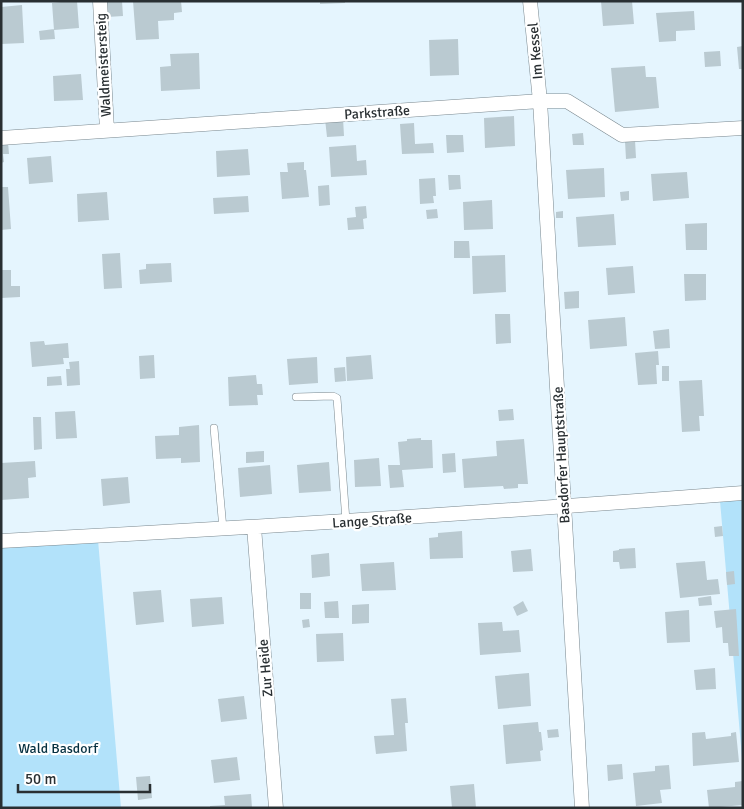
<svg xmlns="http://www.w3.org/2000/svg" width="744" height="809" viewBox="0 0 744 809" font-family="Signika,sans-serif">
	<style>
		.green { fill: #b2e2fa }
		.building { fill: #bacad1 }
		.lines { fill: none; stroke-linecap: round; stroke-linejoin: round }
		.service-casing { stroke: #79878e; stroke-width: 8 }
		.minor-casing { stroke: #79878e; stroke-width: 15 }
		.service { stroke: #fff; stroke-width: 7 }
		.minor { stroke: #fff; stroke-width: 14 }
		.labels { text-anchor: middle; stroke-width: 4.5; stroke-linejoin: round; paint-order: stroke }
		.street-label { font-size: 14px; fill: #292f32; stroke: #fff }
		.park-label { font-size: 14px; fill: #053040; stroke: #fff }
	</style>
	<rect width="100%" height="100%" fill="#e5f5fe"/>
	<path class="green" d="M743,487v283l-24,-281z
		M98,540l23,268h-120v-263z"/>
	<path class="building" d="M70,1h7l2,27 -25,2 -2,-27z
		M106,1h16l1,15 -16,1z
		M133,1h48l1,11 -8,1v7l-16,1 1,18 -23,1z
		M320,1h25v2l-25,1z
		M601,1h31l2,23 -31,2z
		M22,5l2,38 -23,1v-37z
		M694,11l1,19 -19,1v10l-17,1 -3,-29z
		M54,29l1,10 -15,1 -1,-9z
		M458,39l1,36 -29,1 -1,-36z
		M743,46v23h-4l-2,-22z
		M720,51l1,15 -16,1 -1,-15z
		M199,53l1,36 -39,2 -1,-24 11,-1 -1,-12z
		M645,66l1,11h10l3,31 -44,4 -4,-44z
		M81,74l2,26 -29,1 -1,-25z
		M514,116l1,30 -30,2 -1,-30z
		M343,118l1,18 -17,1 -2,-18z
		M414,123l1,21 18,-1 1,10 -32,1 -2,-30z
		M583,133l1,12h-11l-1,-11z
		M446,135h17l1,17 -17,1z
		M635,140l1,18 -10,1 -1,-18z
		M1,142h7l1,12h-6l1,8 -3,1z
		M356,145l1,16 9,-1 1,15 -36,2 -2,-30z
		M248,149l2,26 -33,2 -1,-26z
		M51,156l2,26 -24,2 -2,-26z
		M304,162v8h2l3,27 -27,2 -2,-27h8l-1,-9z
		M604,168l1,29 -37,2 -2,-29z
		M687,172l2,26 -36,3 -2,-27z
		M448,175h12l1,14 -12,1z
		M435,178l1,18h-3l1,7 -14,1 -1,-25z
		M329,185l1,20 -11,1 -1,-20z
		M1,187h7l3,42 -10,1z
		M629,191v9l-8,1 -1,-9z
		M107,192l2,28 -31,2 -1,-28z
		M248,196l1,16 -35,2 -1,-16z
		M492,200l1,29 -29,1 -1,-28z
		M366,206l1,12 -4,1 1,10 -16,1 -1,-12 9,-1 -1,-10z
		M437,209l1,9 -11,1 -1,-9z
		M563,211v7h-7v-6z
		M614,214l2,31 -38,2 -2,-30z
		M707,223v27h-21l-1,-26z
		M454,241h15l1,17h-16z
		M120,253l2,35 -18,1 -2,-35z
		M505,255l1,37 -33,2 -1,-38z
		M171,263l1,19 -32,2 -1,-14 7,-1v-5z
		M633,266l2,27 -27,2 -2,-27z
		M1,270h10v16h9v11l-19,1z
		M684,274h22v26l-21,1z
		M579,291v17l-14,1 -1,-17z
		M495,314h15l1,29 -15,1z
		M625,317l2,29 -37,3 -2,-29z
		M669,329l1,19 -15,1 -2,-18z
		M44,341l1,4 23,-2 1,15h-6l1,6 -32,3 -2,-25z
		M658,351l1,14h-3l1,19 -19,1 -3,-32z
		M154,355l1,23 -15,1 -1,-23z
		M371,355l2,24 -26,2 -1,-24z
		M317,357l1,26 -29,2 -2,-26z
		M79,361l1,24 -13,1 -1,-17h4l-1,-7z
		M662,366h7v15h-7z
		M345,367l1,14 -11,1 -1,-14z
		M256,375l1,9h5l1,11h-6l1,10 -29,1 -1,-29z
		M61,376l1,9 -15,1v-9z
		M702,380l2,36h-5l1,15 -18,1 -3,-51z
		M513,409l1,11 -15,1 -1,-11z
		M75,411l2,27 -21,1 -1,-27z
		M33,417h8l1,32 -8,1z
		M199,425l1,37 -19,1v-5l-25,1 -1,-23 24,-1v-8z
		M421,438v2h11l1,28 -31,2 2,17 -14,1 -2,-23h12l-2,-23 9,-1v-2z
		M524,439l4,45h-10v4l-14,1 -1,-3 -39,2 -2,-29 35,-3 -1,-15z
		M264,451v11l-18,1v-11z
		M455,453l1,19 -13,1 -1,-19z
		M379,458l2,28 -26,1 -1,-27z
		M35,461l1,16 -8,1 1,20 -28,2v-37z
		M329,462l2,29 -32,2 -2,-28z
		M270,465l2,29 -32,3 -2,-29z
		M128,477l2,26 -27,3 -2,-27z
		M722,526l1,10 -8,1 -1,-10z
		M462,531l1,27 -33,1 -1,-21 9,-1v-4z
		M635,548l1,20 -16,1 -1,-7h-6v-11l6,-1v-1z
		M531,549l2,22 -20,1 -2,-21z
		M329,553l1,23 -18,2 -1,-23z
		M705,561l2,19 11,-1 2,15 -40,4 -4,-35z
		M394,562l2,28 -34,1 -2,-27z
		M734,571l1,13 -8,1 -1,-13z
		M161,590l3,32 -28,3 -3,-33z
		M300,593h11v16h-11z
		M711,596l1,9 -13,1 -1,-8z
		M222,597l2,27 -32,3 -2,-28z
		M338,601l1,17h-14l-1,-16z
		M523,601l5,10 -11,5 -4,-9z
		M369,604v19l-17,1v-19z
		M736,609l3,47h-10l-1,-13h-5l-1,-16 -6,1 -2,-17z
		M689,610l1,32 -23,1 -2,-31z
		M309,619l1,8 -7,1 -1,-8z
		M502,622l1,9 16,-1 2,22 -41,3 -2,-32z
		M343,633l1,28 -27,1 -1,-28z
		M715,668l1,21 -20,1 -2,-20z
		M529,673l2,33 -33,3 -3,-33z
		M244,696l3,23 -26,3 -3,-23z
		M406,698l2,25h-3l2,28 -31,3 -2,-18 20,-1 -3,-36z
		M538,722l1,10h2l2,18 -3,1 1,10 -35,3 -3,-39z
		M558,729l1,8 -11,1 -1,-8z
		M705,732l1,7 25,-3v-3l5,-1 3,30 -46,4 -1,-33z
		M237,757l3,23 -26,3 -3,-23z
		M622,764l1,15 -15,2 -1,-16z
		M669,765l2,24 -11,1 2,13 -26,3 -3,-33 22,-2v-5z
		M150,776l2,22 -14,2 -2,-23z
		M743,781v24l-34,3 -2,-18 28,-3v-5z
		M474,784l2,24h-24l-2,-22z
		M251,794l1,14h-42v-2l15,-1 -1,-9z"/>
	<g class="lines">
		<defs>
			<path id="service" d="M296,397l37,-1 4,2 9,123
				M214,428l9,101"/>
			<path id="minor" d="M100,1l7,129
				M530,1l10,100 42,707
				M1,138l539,-37h27l55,34 121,-7
				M254,527l22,281
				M1,541c248,-13 495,-29 742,-48"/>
		</defs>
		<use href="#service" class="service-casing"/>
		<use href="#minor" class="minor-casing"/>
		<use href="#service" class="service"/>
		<use href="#minor" class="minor"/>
	</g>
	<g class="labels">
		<g class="street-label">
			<text transform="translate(535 51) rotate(-95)" y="5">Im Kessel</text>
			<text transform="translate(103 65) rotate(-93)" y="5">Waldmeistersteig</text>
			<text transform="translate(377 112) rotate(-4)" y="5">Parkstraße</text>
			<text transform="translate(561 455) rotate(-93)" y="5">Basdorfer Hauptstraße</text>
			<text transform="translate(372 520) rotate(-4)" y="5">Lange Straße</text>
			<text transform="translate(265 668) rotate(-95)" y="5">Zur Heide</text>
		</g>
		<g class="park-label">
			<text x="58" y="753">Wald Basdorf</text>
		</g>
	</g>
	<rect width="744" height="809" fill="none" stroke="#292f32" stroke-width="5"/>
	<path d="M18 784v8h132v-8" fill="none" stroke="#292f32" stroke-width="2.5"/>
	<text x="25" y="784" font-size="15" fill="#292f32" stroke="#ffffff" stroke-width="4" paint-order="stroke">50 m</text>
</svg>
